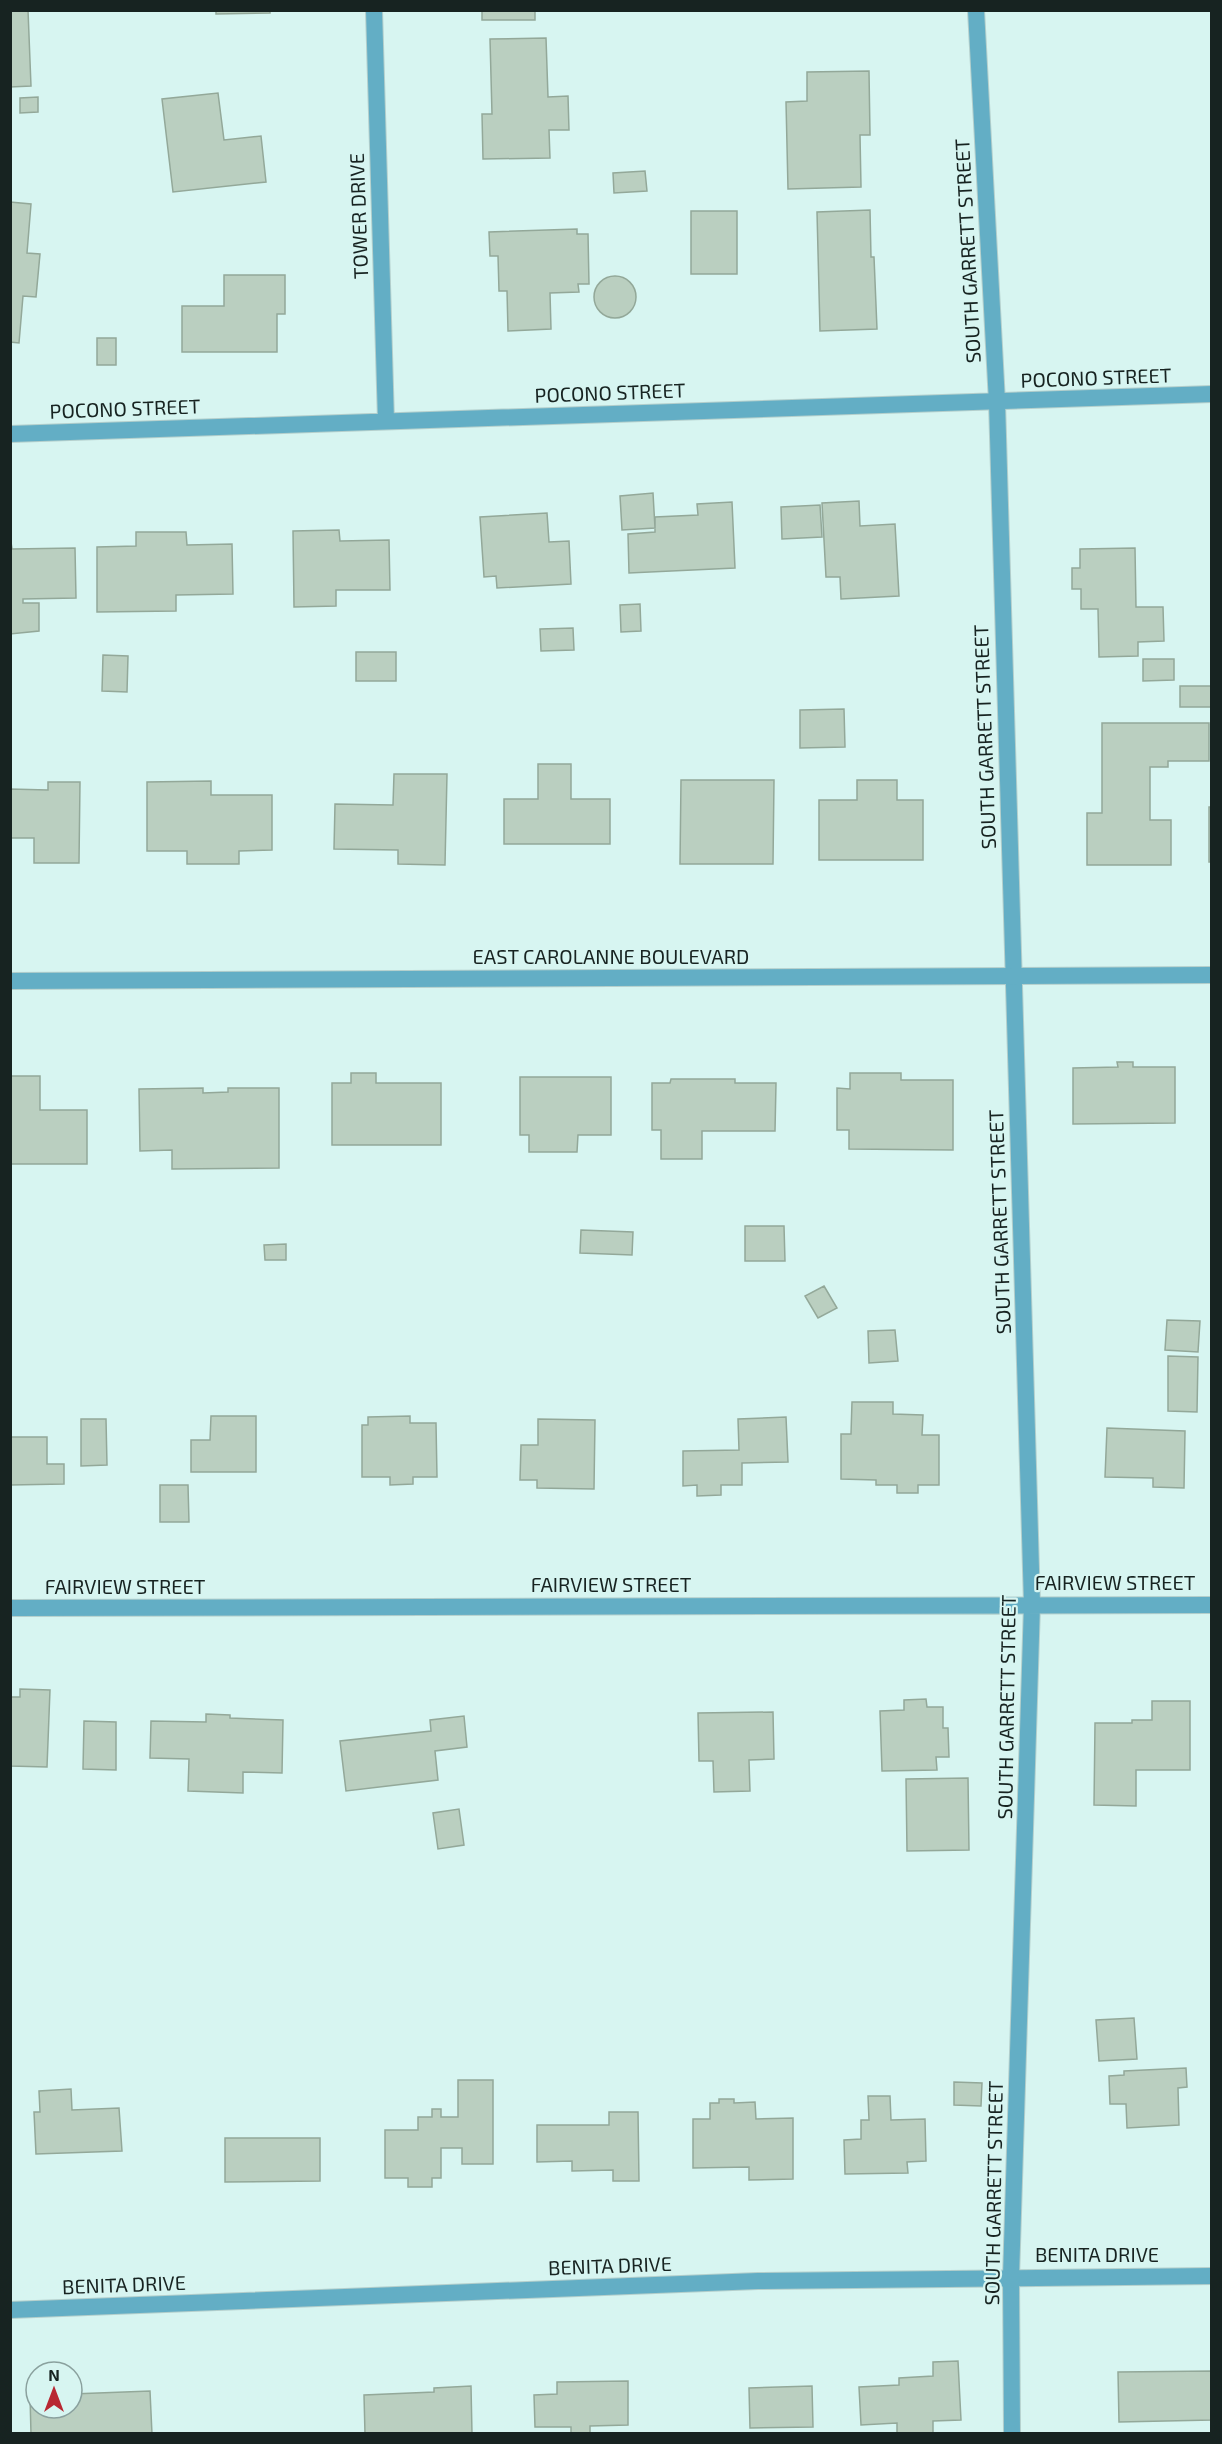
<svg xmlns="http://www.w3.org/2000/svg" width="1222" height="2444" viewBox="0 0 1222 2444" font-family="'Exo 2',sans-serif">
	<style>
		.building { fill: #bacfc0; stroke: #93a899; stroke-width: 1.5 }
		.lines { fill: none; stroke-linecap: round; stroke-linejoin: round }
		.minor-casing { stroke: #b4cfcc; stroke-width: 18 }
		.tertiary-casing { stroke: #b4cfcc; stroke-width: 18 }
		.minor { stroke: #63aec5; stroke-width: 16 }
		.tertiary { stroke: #63aec5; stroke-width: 16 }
		.labels { text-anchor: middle; stroke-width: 4.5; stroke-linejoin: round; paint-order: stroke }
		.street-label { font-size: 20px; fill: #172321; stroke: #d7f5f1 }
	</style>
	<rect width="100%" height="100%" fill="#d7f5f1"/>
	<path class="building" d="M10,10h18l3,76 -21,1z
		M216,10h54v3l-54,1z
		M482,10h53v10h-53z
		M546,38l2,59 20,-1 1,34h-20l1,28 -67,1 -1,-45h10l-2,-75z
		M869,71l1,64h-10l1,52 -73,2 -2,-87 21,-1v-29z
		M218,93l6,47 37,-4 5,46 -93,10 -11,-93z
		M38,97v15l-18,1v-15z
		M645,171l2,20 -33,2 -1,-20z
		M10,202l21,2 -4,49 13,1 -4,43 -13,-1 -4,47 -9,-1z
		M870,210l1,47h3l3,72 -57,2 -3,-119z
		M691,211h46v63h-46z
		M577,229v5h11l1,50h-11l1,8 -29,1 1,36 -43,2 -1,-40h-8l-1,-35h-8l-1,-24z
		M224,275h61v39h-8v38h-95v-46h42z
		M594 297a21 21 0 1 1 42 0a21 21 0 1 1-42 0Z
		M97,338h19v27h-19z
		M653,493l2,35 -33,2 -2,-34z
		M859,501l1,25 35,-2 4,72 -58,3 -1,-22h-14l-4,-74z
		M732,502l3,66 -106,5 -1,-39 27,-2v-15l43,-2 -1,-11z
		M820,505l2,32 -40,2 -1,-32z
		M547,513l2,29 20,-1 2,43 -74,4 -1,-12 -12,1 -4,-60z
		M339,530l1,11 49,-1 1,50h-54v16l-42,1 -1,-76z
		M136,532h50l1,13 45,-1 1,50 -57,1v16l-79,1v-65l39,-1z
		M10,535l2,14 63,-1 1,50 -53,1v4h16v28l-29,3z
		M1135,548l1,59h27l1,34 -26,1v14l-39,1 -1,-48h-17v-20h-9v-21h8v-19z
		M640,604l1,27 -20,1 -1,-27z
		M573,628l1,22 -33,1 -1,-22z
		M356,652h40v29h-40z
		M103,655l25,1 -1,36 -25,-1z
		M1143,659h31v21l-31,1z
		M1180,686h32v21h-32z
		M844,709l1,38 -45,1v-38z
		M1102,723h107v38h-41v6h-18v53h21v45h-84v-52h15z
		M538,764h33v35h39v45h-106v-45h34z
		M394,774h53l-2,91 -47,-1v-14l-64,-1 1,-45 58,1z
		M681,780h93l-1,84h-93z
		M857,780h40v20h26v60h-104v-60h38z
		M211,781v14h61v55l-33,1v13h-52v-13h-40v-69z
		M48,782h32l-1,81h-45v-25h-24v-49l38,1z
		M1209,807h3v55h-3z
		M1117,1062h16v5h42v56l-102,1v-56l45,-1z
		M351,1073h25v10h65v62h-109v-62h19z
		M850,1073h51v7h52v70l-104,-1v-19h-12v-42l13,1z
		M10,1076h30v34h47v54h-77z
		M520,1077h91v58h-33l-1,17h-48v-17h-9z
		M671,1079h64v4h41l-1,48h-73v28h-41v-29h-9v-47h18z
		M203,1088v5l25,-1v-4h51v80l-107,1v-19l-32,1 -1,-62z
		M745,1226h39l1,35h-40z
		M581,1230l52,2 -1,23 -52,-2z
		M286,1244v16h-21l-1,-15z
		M824,1286l13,22 -19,10 -13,-22z
		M1167,1320l33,1 -2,31 -33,-2z
		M895,1330l3,31 -29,2 -1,-32z
		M1168,1356l30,1 -1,55 -29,-1z
		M852,1402h41v12l30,1 -1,20h17v50h-21v8h-21v-8h-21v-5l-35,-1v-45h10z
		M211,1416h45v56h-65v-32h19z
		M410,1416v7h26l1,54h-24v7l-23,1v-8h-28v-52h6v-8z
		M786,1417l2,45 -46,1v22h-21v10l-24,1v-11l-14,1v-35l56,-1 -1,-31z
		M81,1419h25l1,46 -26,1z
		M538,1419l57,1 -1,69 -57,-1v-8h-17l1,-35h17z
		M1107,1428l78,3 -1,57 -31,-1v-9l-48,-1z
		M10,1437h37v27h17v20l-54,1z
		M160,1485h28l1,37h-29z
		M20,1689l30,1 -3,77 -37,-1v-69h10z
		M926,1699l1,8h16v21h5l1,29h-13l1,13 -55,1 -2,-60 24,-1v-10z
		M1152,1701h38v69h-54v36l-42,-1 1,-82h37v-3h20z
		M773,1712l1,47 -25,1 1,31 -36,1 -1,-31h-14l-1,-48z
		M206,1714l24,1v3l53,2 -1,53 -39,-1v21l-55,-2 1,-32 -39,-1 1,-37 55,1z
		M464,1716l3,31 -32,4 3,29 -92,11 -6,-50 91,-10 -1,-11z
		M84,1721l32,1v48l-33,-1z
		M968,1778l1,72 -62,1 -1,-72z
		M459,1809l5,36 -26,4 -5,-36z
		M1134,2018l3,41 -38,2 -3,-41z
		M1186,2068l1,19 -9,1 1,37 -52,3 -1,-24h-16l-1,-28 15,-1v-4z
		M458,2080h35v84h-31v-16h-21v30h-9v9h-24v-9h-23v-48h33v-13h14v-8h9v8h17z
		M954,2082l28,1 -1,23 -27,-1z
		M71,2089l1,21 47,-2 3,43 -86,3 -2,-42h6l-1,-21z
		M868,2096h22l1,24 34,-1 1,42 -19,1 1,11 -63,1 -1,-34 17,-1v-19h8z
		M719,2099h15v4l21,-1 1,17 37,-1v61l-44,1v-13l-56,1v-49h17v-16h9z
		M609,2112h29l1,69h-26v-11l-41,1v-10l-35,1v-37h72z
		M225,2138h95v43l-95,1z
		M958,2361l3,59 -28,1v13h-36v-11l-36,2 -2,-38 40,-2v-7l34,-2v-14z
		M1212,2371v49l-93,2 -1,-50z
		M628,2381v44l-38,1v8h-19v-7h-36l-1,-32 23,-1v-12z
		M471,2386l1,48h-107l-1,-39 70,-3v-4z
		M812,2386l1,41 -63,1 -1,-40z
		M150,2391l2,43h-121l-1,-38 6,-1v13h36v-14z"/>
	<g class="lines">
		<defs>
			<path id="minor" d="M374,10l12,411
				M976,10l21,392 35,1202 -21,673 1,157
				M10,434l1202,-40
				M10,1608l1202,-3
				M10,2310l748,-29 454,-5"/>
			<path id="tertiary" d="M10,981l1202,-6"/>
		</defs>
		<use href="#minor" class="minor-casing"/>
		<use href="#tertiary" class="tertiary-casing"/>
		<use href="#minor" class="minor"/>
		<use href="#tertiary" class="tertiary"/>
	</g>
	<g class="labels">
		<g class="street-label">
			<text transform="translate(359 216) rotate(-92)" y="7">TOWER DRIVE</text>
			<text transform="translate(968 251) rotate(-93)" y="7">SOUTH GARRETT STREET</text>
			<text transform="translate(1096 378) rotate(-2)" y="7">POCONO STREET</text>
			<text transform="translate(610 393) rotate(-2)" y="7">POCONO STREET</text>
			<text transform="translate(125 409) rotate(-2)" y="7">POCONO STREET</text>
			<text transform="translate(985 737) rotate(-92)" y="7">SOUTH GARRETT STREET</text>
			<text x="611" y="964">EAST CAROLANNE BOULEVARD</text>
			<text transform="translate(1000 1222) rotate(-92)" y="7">SOUTH GARRETT STREET</text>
			<text x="1115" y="1590">FAIRVIEW STREET</text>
			<text x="611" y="1592">FAIRVIEW STREET</text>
			<text x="125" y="1594">FAIRVIEW STREET</text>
			<text transform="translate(1007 1707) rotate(-89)" y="7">SOUTH GARRETT STREET</text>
			<text transform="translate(994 2193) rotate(-89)" y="7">SOUTH GARRETT STREET</text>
			<text x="1097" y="2262">BENITA DRIVE</text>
			<text transform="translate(610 2266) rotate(-2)" y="7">BENITA DRIVE</text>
			<text transform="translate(124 2285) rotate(-2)" y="7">BENITA DRIVE</text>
		</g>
	</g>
	<rect width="1222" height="2444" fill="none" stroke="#172321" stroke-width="24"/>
	<g transform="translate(54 2390)"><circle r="28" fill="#d7f5f1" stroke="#8aa19e" stroke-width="1.5"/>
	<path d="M0-4.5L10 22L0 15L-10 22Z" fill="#b82732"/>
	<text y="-9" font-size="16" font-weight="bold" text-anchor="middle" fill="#172321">N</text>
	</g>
</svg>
